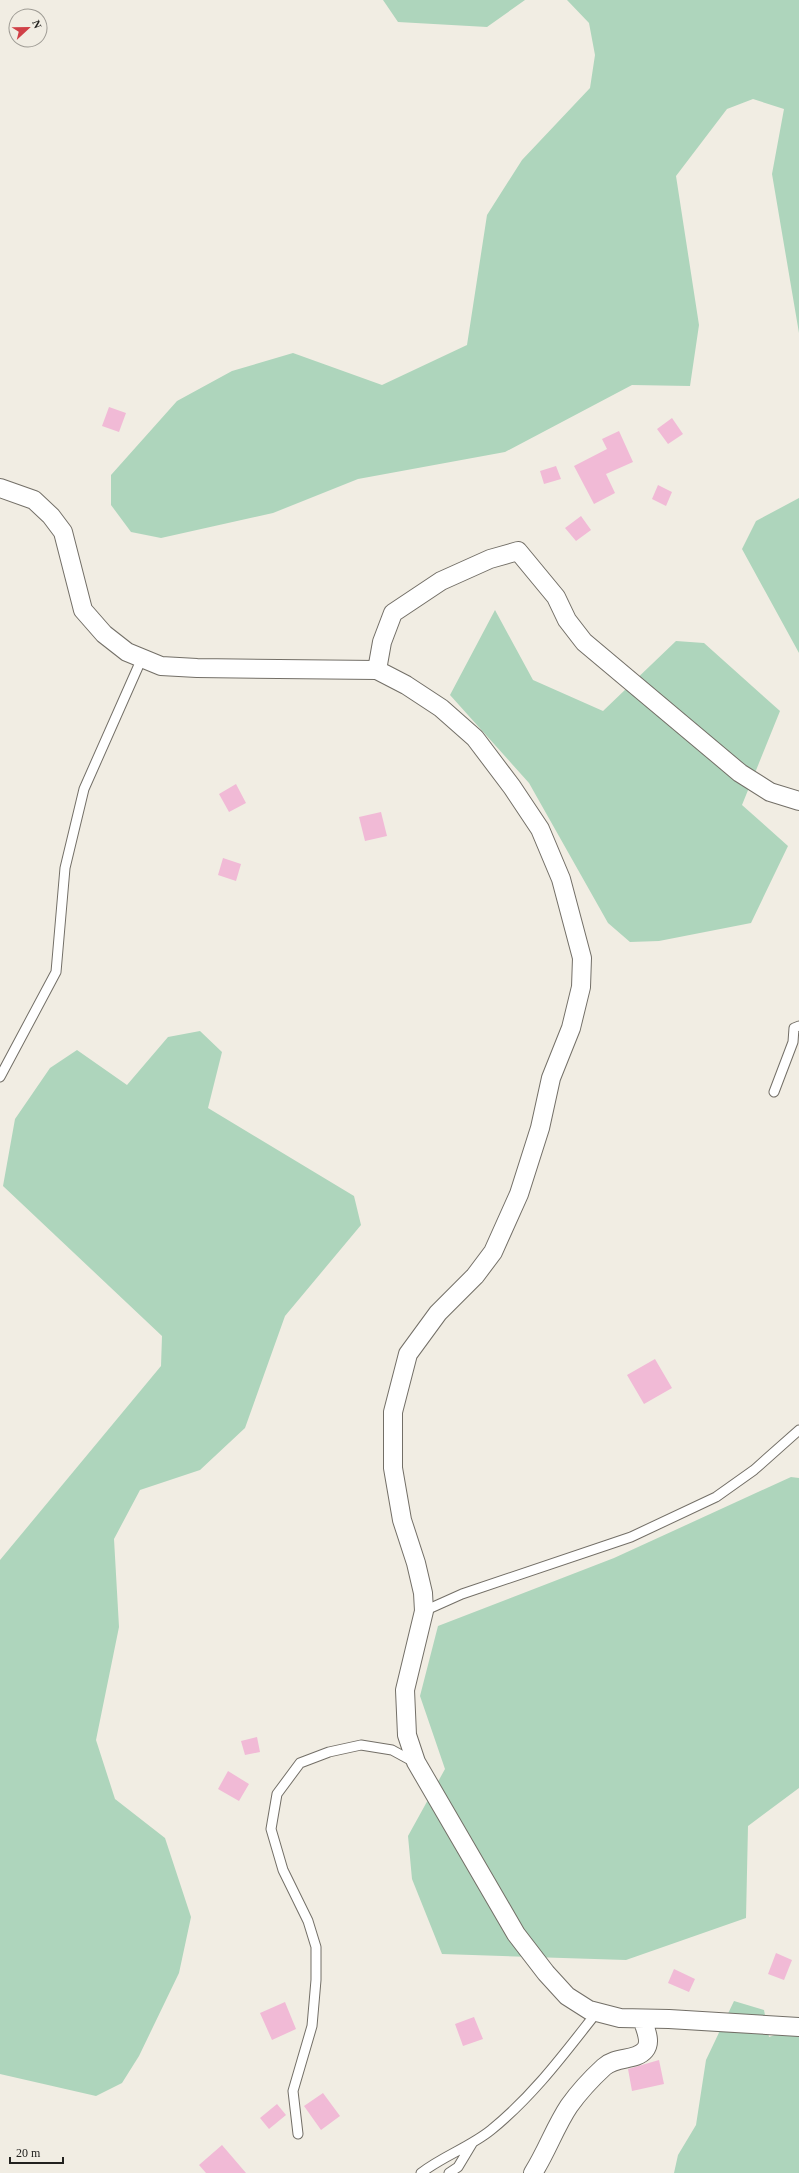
<svg xmlns="http://www.w3.org/2000/svg" width="799" height="2173" viewBox="0 0 799 2173" font-family="'Times New Roman',serif">
	<style>
		.green { fill: #aed5bc }
		.building { fill: #f1bad6 }
		.lines { fill: none; stroke-linecap: round; stroke-linejoin: round }
		.service-casing { stroke: #736f67; stroke-width: 11 }
		.minor-casing { stroke: #736f67; stroke-width: 20 }
		.service { stroke: #fff; stroke-width: 9 }
		.minor { stroke: #fff; stroke-width: 18 }
	</style>
	<rect width="100%" height="100%" fill="#f1ede3"/>
	<path class="green" d="M383,0h142l-38,27 -89,-5z
		M567,0h232v333l-27,-159 12,-65 -31,-10 -26,10 -51,67 23,149 -9,61 -58,-1 -127,67 -147,27 -85,34 -112,25 -30,-6 -20,-27v-30l66,-74 55,-30 61,-18 89,32 85,-40 20,-130 35,-55 68,-72 5,-33 -6,-32z
		M799,498v155l-57,-104 14,-28z
		M495,610l38,70 70,31 73,-70 28,2 76,68 -38,94 46,41 -37,77 -92,18 -29,1 -22,-19 -79,-140 -79,-88z
		M200,1031l22,21 -14,56 146,88 7,29 -76,91 -40,112 -45,42 -60,20 -26,49 5,88 -23,113 19,59 50,39 26,79 -12,56 -40,83 -17,27 -26,13 -96,-22v-514l161,-194 1,-30 -159,-150 12,-67 35,-51 27,-18 50,35 41,-48z
		M791,1477l8,1v310l-51,38 -2,92 -120,42 -184,-6 -30,-75 -4,-43 37,-67 -25,-73 18,-70 176,-68z
		M734,2001l30,9 5,27 17,-6 13,3v139h-125l4,-18 18,-30 10,-65z"/>
	<path class="building" d="M109,407l17,6 -7,19 -17,-6z
		M672,418l11,16 -15,10 -11,-15z
		M619,431l14,31 -27,12 9,19 -21,11 -20,-38 33,-17 -5,-10z
		M556,466l5,13 -17,5 -4,-13z
		M658,485l14,7 -6,14 -14,-7z
		M581,516l10,14 -15,11 -11,-13z
		M236,784l10,19 -17,9 -10,-18z
		M381,812l6,24 -22,5 -6,-24z
		M223,858l18,6 -5,17 -18,-6z
		M655,1359l17,29 -28,16 -17,-29z
		M257,1737l3,15 -15,3 -4,-14z
		M228,1771l21,13 -10,17 -21,-12z
		M776,1953l16,7 -8,20 -16,-6z
		M674,1969l21,10 -6,13 -21,-9z
		M285,2002l11,27 -24,11 -12,-27z
		M474,2017l9,22 -20,7 -8,-22z
		M659,2060l5,24 -32,7 -4,-22z
		M323,2093l17,23 -19,14 -17,-24z
		M277,2104l9,11 -17,14 -9,-11z
		M222,2145l24,28h-40l-7,-8z"/>
	<g class="lines">
		<defs>
			<path id="service" d="M0,1077l56,-105 9,-104 19,-79 58,-131
				M774,1092l19,-50 1,-14 5,-2
				M424,1611l38,-17 169,-57 85,-40 38,-27 45,-40
				M298,2134l-5,-43 19,-65 4,-46v-33l-8,-26 -25,-51 -12,-41 6,-35 23,-31 29,-11 32,-7 31,5 22,12
				M421,2173c22,-17 49,-26 70,-43 42,-34 73,-76 106,-118
				M449,2173l9,-6 15,-25"/>
			<path id="minor" d="M0,488l34,12 17,16 12,16 20,78 21,24 23,18 34,14 36,2 180,2 29,15 35,23 34,30 37,49 28,42 21,50 21,79 -1,29 -10,41 -20,50 -11,50 -21,66 -26,58 -18,24 -37,37 -30,41 -15,58v56l9,52 14,43 7,30 1,18 -19,79 2,45 9,27 100,172 30,39 21,23 22,14 31,8 49,1 130,8
				M377,670l5,-28 11,-29 48,-32 49,-22 28,-8 38,46 11,23 17,22 156,131 30,19 29,9
				M533,2173c14,-22 22,-46 36,-67 10,-14 23,-28 35,-39 12,-11 32,-6 41,-17 7,-8 0,-22 -3,-31"/>
		</defs>
		<use href="#service" class="service-casing"/>
		<use href="#minor" class="minor-casing"/>
		<use href="#service" class="service"/>
		<use href="#minor" class="minor"/>
	</g>
	<g transform="translate(28 28) rotate(68)"><circle r="19" fill="#f1ede3" stroke="#9e9b94"/>
	<path d="M0-3L7 15L0 10L-7 15Z" fill="#d04047"/>
	<text y="-6" font-size="11" font-weight="bold" text-anchor="middle" fill="#22211e">N</text>
	</g>
	<path d="M10 2157v6h53v-6" fill="none" stroke="#22211e" stroke-width="2"/>
	<text x="16" y="2157" font-size="12" fill="#22211e" stroke="#f1ede3" stroke-width="3" paint-order="stroke">20 m</text>
</svg>
